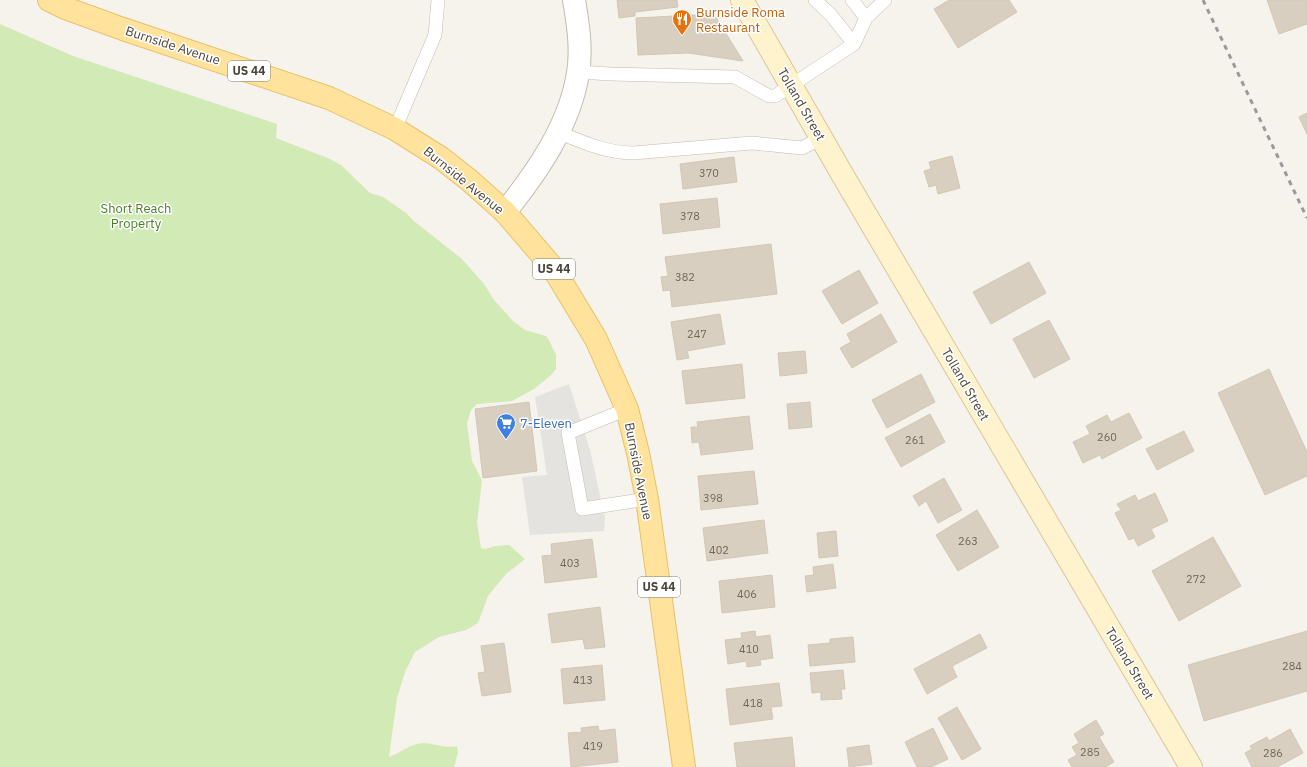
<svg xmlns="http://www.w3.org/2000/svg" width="1307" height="767" viewBox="0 0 1307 767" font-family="'IBM Plex Sans',sans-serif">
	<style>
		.green { fill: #d2eab5 }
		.parking { fill: #e5e3e0 }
		.building { fill: #d8cfc1; stroke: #d3c7b4 }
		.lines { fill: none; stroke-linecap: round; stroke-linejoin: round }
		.service-casing { stroke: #c2bbae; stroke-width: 14 }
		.minor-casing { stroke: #c2bbae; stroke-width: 24 }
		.secondary-casing { stroke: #d6c79b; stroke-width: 24 }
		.primary-casing { stroke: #e6c16a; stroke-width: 24 }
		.service { stroke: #fff; stroke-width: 13 }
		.minor { stroke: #fff; stroke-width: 22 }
		.secondary { stroke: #fff3cd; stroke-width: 22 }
		.primary { stroke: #ffe39c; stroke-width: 22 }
		.rail { stroke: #9a9a9a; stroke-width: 3; stroke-dasharray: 5 5; stroke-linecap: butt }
		.labels { text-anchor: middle; stroke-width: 3; stroke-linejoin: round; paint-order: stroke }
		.number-label { font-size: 11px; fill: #6e675b }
		.shield { fill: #fff; stroke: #817c74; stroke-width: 1 }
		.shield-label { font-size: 12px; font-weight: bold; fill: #4b4439 }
		.food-label { font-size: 13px; fill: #c56008; stroke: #fff; text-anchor: start }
		.street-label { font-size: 13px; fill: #4b4439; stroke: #fff }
		.park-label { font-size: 13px; fill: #4a7f2a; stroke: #fff }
		.shop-label { font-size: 13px; fill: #366cbe; stroke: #fff; text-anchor: start }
	</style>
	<rect width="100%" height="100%" fill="#f6f3ec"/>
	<path class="green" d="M0,24l73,32 204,68 -1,14 54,21 11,6 29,28 13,4 23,16 9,9 47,37 22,25 10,16 20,22 11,8 21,6 3,4 7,15v14l-5,6 -17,14 -22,12 -35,3 -6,6 -4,14 5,37 10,19 -5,43 4,25 4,1 11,-3 13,-1 16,14 -19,15 -18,22 -10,27 -12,7 -27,7 -24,15 -10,20 -8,26 -8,59c12,-4 20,-13 34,-14 11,0 22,6 34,3l1,7 -4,14h-454z"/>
	<path class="parking" d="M569,384l21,66 15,68 -1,13 -74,4 -8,-58 25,-2 -12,-78z"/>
	<path class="building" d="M617,0h60l1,7 -43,5v4l-16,2z
		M949,0h60l8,12 -59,36 -24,-39z
		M1267,0h40v24l-28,10z
		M714,14l29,47 -55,-8 -50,2 -2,-37z
		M1307,113v21l-8,-17z
		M952,156l8,32 -22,6 -2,-9 -7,2 -5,-16 7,-2 -2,-7z
		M734,157l3,25 -54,7 -3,-25z
		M717,198l3,29 -57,7 -3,-30z
		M771,244l6,50 -105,13 -2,-17 -7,1 -2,-14 7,-1 -3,-19z
		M1029,262l17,31 -55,31 -18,-32z
		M859,270l19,33 -36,21 -20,-33z
		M720,314l5,30 -38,7 2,7 -12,2 -6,-38z
		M881,314l16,28 -45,26 -12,-20 11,-6 -4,-8z
		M1049,320l21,39 -36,19 -21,-39z
		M805,351l2,22 -27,3 -2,-23z
		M742,364l3,34 -59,6 -4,-33z
		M1269,369l38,83v24l-42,19 -47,-102z
		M921,374l14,28 -48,26 -15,-28z
		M529,402l8,69 -54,7 -8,-69z
		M810,402l2,25 -23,2 -2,-25z
		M1129,413l13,25 -40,21 -2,-4 -17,8 -10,-21 17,-8 -4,-8 21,-11 4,7z
		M930,414l15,28 -44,25 -16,-29z
		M749,416l4,33 -52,6 -2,-13 -7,1 -1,-16h7l-1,-5z
		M1184,431l10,20 -37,19 -11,-21z
		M754,471l4,33 -57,6 -3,-34z
		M944,478l18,32 -24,13 -12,-22 -7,5 -6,-10z
		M1155,493l13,28 -17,8 4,8 -17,9 -4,-8 -5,2 -14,-27 6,-3 -4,-6 18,-9 3,6z
		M977,510l22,37 -41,24 -22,-36z
		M764,520l4,33 -61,8 -4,-33z
		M836,531l2,25 -19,2 -2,-25z
		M1213,537l28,49 -62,35 -27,-50z
		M592,539l5,38 -52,6 -3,-27 10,-1 -1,-11z
		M833,564l3,24 -29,4 -2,-16 9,-1 -1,-8z
		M772,575l3,32 -53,6 -3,-32z
		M600,607l5,40 -20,2 -2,-10 -31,4 -4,-29z
		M755,631l1,6 14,-2 3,23 -13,2 1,5 -14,2 -1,-6 -18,3 -3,-24 17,-2 -1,-5z
		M1307,631v60l-103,30 -16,-56z
		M980,634l7,14 -35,18 5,11 -30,17 -13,-25z
		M853,637l2,25 -45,4 -2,-21 22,-2v-4z
		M504,643l7,49 -29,4 -4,-23 7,-1 -4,-26z
		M602,665l3,35 -41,4 -3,-35z
		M843,670l2,19h-4l1,10 -21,1v-8l-9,1 -2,-20z
		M779,683l3,23 -11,1 2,12 -43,6 -4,-36z
		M957,707l24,42 -19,11 -24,-42z
		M1096,720l8,14 -5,3 15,25 -9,5h-33l-4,-7 9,-5 -5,-8 7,-4 -5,-9z
		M598,726l1,5 16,-2 3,33 -47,5 -3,-34 14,-1 -1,-4z
		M933,728l15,31 -17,8h-14l-12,-25z
		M1290,729l13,24 -26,14h-25l-7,-14 7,-4 -2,-3 17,-9 2,4z
		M792,737l3,30h-58l-3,-24z
		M869,745l3,19 -23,3 -2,-19z"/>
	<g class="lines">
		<defs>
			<path id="service" d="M815,0l16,15 23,29
				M852,0l14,18
				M579,72l31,2 125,3 34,19h6l79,-52 12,-26 19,-18
				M395,129l40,-94 3,-35
				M558,132c24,10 49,21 75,21l119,-10 50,5 19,-10
				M627,409l-59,24 14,76 65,-10"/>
			<path id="minor" d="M505,212c32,-40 65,-87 73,-139 4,-24 0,-49 -4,-73"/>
			<path id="secondary" d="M742,0l100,174 349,593"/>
			<path id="primary" d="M49,0l16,8 58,21 206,69 66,31 46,29 28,22 36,32 48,56 43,71 31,70 11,44 9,46 37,268"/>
		</defs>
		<use href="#service" class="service-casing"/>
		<use href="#minor" class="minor-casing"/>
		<use href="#secondary" class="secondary-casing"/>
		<use href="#primary" class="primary-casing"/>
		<use href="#service" class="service"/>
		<use href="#minor" class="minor"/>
		<use href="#secondary" class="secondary"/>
		<use href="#primary" class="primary"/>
		<path class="rail" d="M1203,0l104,218"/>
	</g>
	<defs>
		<symbol id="restaurant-pin" viewBox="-11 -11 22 30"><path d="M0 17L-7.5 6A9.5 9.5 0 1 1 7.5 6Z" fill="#e8710a" stroke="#fff"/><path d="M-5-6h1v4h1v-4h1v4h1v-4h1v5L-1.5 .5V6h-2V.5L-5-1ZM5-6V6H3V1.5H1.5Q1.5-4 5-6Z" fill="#fff"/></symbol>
		<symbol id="supermarket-pin" viewBox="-11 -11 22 30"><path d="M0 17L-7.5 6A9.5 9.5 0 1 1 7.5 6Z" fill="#3f7fe0" stroke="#fff"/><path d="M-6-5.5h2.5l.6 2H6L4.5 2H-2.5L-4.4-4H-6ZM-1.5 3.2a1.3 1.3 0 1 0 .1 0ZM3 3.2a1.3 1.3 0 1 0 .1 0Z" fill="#fff"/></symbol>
	</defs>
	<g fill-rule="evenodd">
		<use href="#restaurant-pin" x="671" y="8" width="22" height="30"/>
		<use href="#supermarket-pin" x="495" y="412" width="22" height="30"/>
	</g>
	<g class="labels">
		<g class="number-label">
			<text x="709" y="177">370</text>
			<text x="690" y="220">378</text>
			<text x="685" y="281">382</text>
			<text x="697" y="338">247</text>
			<text x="1107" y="441">260</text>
			<text x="915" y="444">261</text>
			<text x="713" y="502">398</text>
			<text x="968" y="545">263</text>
			<text x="719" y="554">402</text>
			<text x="570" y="567">403</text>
			<text x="1196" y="583">272</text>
			<text x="747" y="598">406</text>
			<text x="749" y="653">410</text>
			<text x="1292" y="670">284</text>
			<text x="583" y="684">413</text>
			<text x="753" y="707">418</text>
			<text x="593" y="750">419</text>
			<text x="1090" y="756">285</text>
			<text x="1273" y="757">286</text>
		</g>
		<g class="shield">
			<rect x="228" y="61" width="42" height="20" rx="3"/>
			<rect x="533" y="259" width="42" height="20" rx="3"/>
			<rect x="638" y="577" width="42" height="20" rx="3"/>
		</g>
		<g class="shield-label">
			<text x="249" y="75">US 44</text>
			<text x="554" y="273">US 44</text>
			<text x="659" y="591">US 44</text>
		</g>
		<g class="food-label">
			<text x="696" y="17">Burnside Roma<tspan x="696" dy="15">Restaurant</tspan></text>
		</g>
		<g class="street-label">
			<text transform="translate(173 45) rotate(18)" y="5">Burnside Avenue</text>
			<text transform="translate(802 104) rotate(60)" y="5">Tolland Street</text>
			<text transform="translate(464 180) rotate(39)" y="5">Burnside Avenue</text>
			<text transform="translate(966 384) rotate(60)" y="5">Tolland Street</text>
			<text transform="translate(639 471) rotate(79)" y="5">Burnside Avenue</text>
			<text transform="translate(1130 663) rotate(59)" y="5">Tolland Street</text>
		</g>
		<g class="park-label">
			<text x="136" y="213">Short Reach<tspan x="136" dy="15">Property</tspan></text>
		</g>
		<g class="shop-label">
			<text x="520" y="428">7-Eleven</text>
		</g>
	</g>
</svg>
